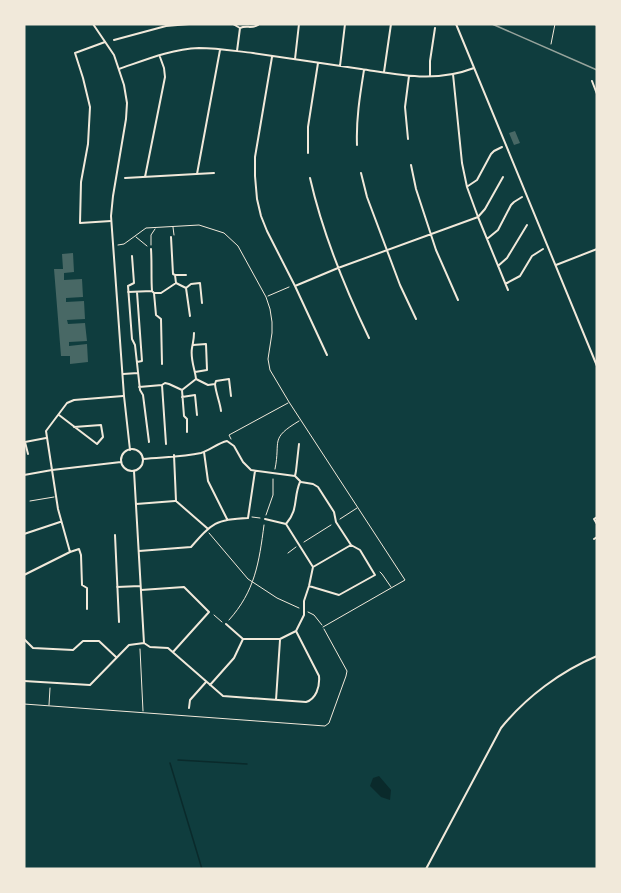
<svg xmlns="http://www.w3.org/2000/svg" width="621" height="893" viewBox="0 0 621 893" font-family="'Sofia Sans Condensed',sans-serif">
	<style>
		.water { fill: #0a2a2b }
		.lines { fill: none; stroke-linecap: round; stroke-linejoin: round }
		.stream { stroke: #0a2a2b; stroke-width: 1.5 }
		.building { fill: #486865 }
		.path { stroke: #f1e9da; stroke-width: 1 }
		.service { stroke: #f1e9da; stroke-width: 1 }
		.minor { stroke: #f1e9da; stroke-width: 2 }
		.tertiary { stroke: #f1e9da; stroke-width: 2 }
		.secondary { stroke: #f1e9da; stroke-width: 3 }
		.rail { stroke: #97a49c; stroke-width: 1.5 }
	</style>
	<rect width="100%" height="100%" fill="#0f3d3e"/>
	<path class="water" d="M379,776l12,14 -1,10 -9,-3 -11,-11 3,-8z"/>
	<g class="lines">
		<path class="stream" d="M178,760l69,4
			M170,763l32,106"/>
	</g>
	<path class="building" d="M515,131l5,12 -6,2 -5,-12z
		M73,253l1,19 -10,1v7l18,-1 1,18 -17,1v4l18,-1 1,18 -18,1 1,4 17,-1 2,18 -18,1v4l18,-2 1,18 -18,2v-8h-9l-7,-87h9l-1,-15z"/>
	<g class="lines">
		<path class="path" d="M173,227l1,8
			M136,237l11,9
			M118,245l6,-1 22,-16 53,-3 25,8 14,13 28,51 4,12 2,13v11l-4,26 2,11 19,32 116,178 -82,47
			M151,245v-10l4,-6
			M268,296l21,-9
			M231,439l-2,-4 59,-32
			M275,469c6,-29 -6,-30 24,-48
			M266,515l7,-20v-16
			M252,517l8,1
			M340,519l17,-11
			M209,533l39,46 29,19 22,10
			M304,542l27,-17
			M288,553l8,-6
			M380,572l2,2 9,13
			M308,612l6,3 8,10
			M214,615l8,7
			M229,620c26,-29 30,-57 35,-95
			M140,649l3,62
			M24,704l301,22 4,-3 17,-47 1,-5 -23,-42
			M49,705l1,-17"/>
		<path class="service" d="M551,44l4,-20
			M30,501l24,-4"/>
		<path class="minor" d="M213,24h9
			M233,24l7,4 -3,23
			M240,28c6,-3 12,1 18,-3
			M114,40l52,-14 23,-2
			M105,42l-30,11 8,25 7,29 -2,37 -7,38 -1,41 31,-2
			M272,57l-17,100v19l2,23 4,17 6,15 28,55 32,69
			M295,59l4,-35
			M340,66l5,-42
			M119,69c26,-9 52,-20 80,-21 18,0 36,3 54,5 36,5 72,11 108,16 40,6 74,14 113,-1
			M384,72l7,-48
			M453,74l9,89 5,24 11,30 30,73
			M430,76v-15l5,-33
			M592,81l5,13
			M408,139l-3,-32 4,-31
			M357,145c-1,-26 3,-50 7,-75
			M308,153v-26l10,-64
			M411,165l5,24 20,61 22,50
			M361,173l6,24 33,88 16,34
			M197,174l23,-124
			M145,177l20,-100 -1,-9 -4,-11
			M125,178l89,-5
			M310,178c13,57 34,108 59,160
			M468,186l9,-6 14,-26 3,-3 8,-4
			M171,237l2,37 2,1 1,8
			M487,239l11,-9 13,-25 3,-3 8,-5
			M151,249c1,15 0,28 1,42
			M132,256l2,27 -6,3 4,53 3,6 5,45 3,5 6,47
			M556,265l41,-16
			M498,266l9,-8 20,-33
			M175,275h11
			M507,283l13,-7 12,-20 11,-7
			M295,286l43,-18 140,-51 7,-8 18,-32
			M186,288l4,28
			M128,292l24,-1 2,2h7l15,-10 10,5 5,-4 9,-1 2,20
			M154,293l2,22 5,4 1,45
			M194,333c0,6 -1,9 -2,15 -2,11 3,21 4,31
			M193,345l13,-1 1,26 -12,2
			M137,362l5,-1 -5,-69
			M123,374l15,-1
			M215,384c1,10 5,18 6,27
			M162,385l4,59
			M139,387l23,-2 3,-2 4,1 13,6 14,-11 12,6 7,-1 1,-3 13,-2 2,17
			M182,390l2,26 3,3v13
			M182,397l13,-2 2,20
			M59,415l38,29 6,-7 -2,-12 -27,2
			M204,452l4,29 19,38
			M28,454l-3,-12 21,-4
			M174,455l2,46 31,27
			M143,459c18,-2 39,-2 58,-6 9,-3 17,-10 26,-12l7,5 9,16 8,8 44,6 6,6 12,2 5,3 16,25 2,10 15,23 9,5 15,25 -36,20 -30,-9
			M134,471l10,172
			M295,476l1,-5 3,-27
			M136,504l39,-3
			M597,517l-3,2 3,5
			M265,519l21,5 27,43 -4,19 -5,15v14l-8,16
			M286,524c13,-15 7,-26 14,-42
			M24,534l36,-12
			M115,535l4,87
			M594,539l3,-2
			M139,551l52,-4c21,-24 25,-28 57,-29l7,-47
			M313,567l38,-22
			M24,575l46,-23
			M117,587l23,-1
			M141,590l43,-3 25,25 -36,40
			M87,609v-21l-5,-3 -1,-30 -2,-6 -9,3 -12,-43 -12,-78 21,-28 7,-3 49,-4
			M226,624l17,15h37l16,-8
			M24,639l9,9 40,2 10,-9h16l17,16
			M144,643l6,4 18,1 55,48 83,6c10,-3 14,-15 13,-26l-23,-45
			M24,681l66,4 39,-40 15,-2
			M210,685l24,-27 9,-19
			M276,700l4,-60
			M189,708l1,-8 16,-18"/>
		<path class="tertiary" d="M93,24l21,31 10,30 3,18 -1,16 -13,77 -2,20 13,180 6,54
			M456,24l141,342
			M121 460a11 11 0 1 1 22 0a11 11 0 1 1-22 0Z
			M24,475l28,-5 69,-8
			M426,869l75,-141c25,-31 60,-57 96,-72"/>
		<path class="secondary" d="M596,24h1"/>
		<path class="rail" d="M492,24l105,46"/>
	</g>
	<rect width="621" height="893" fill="none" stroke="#f1e9da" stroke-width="51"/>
</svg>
